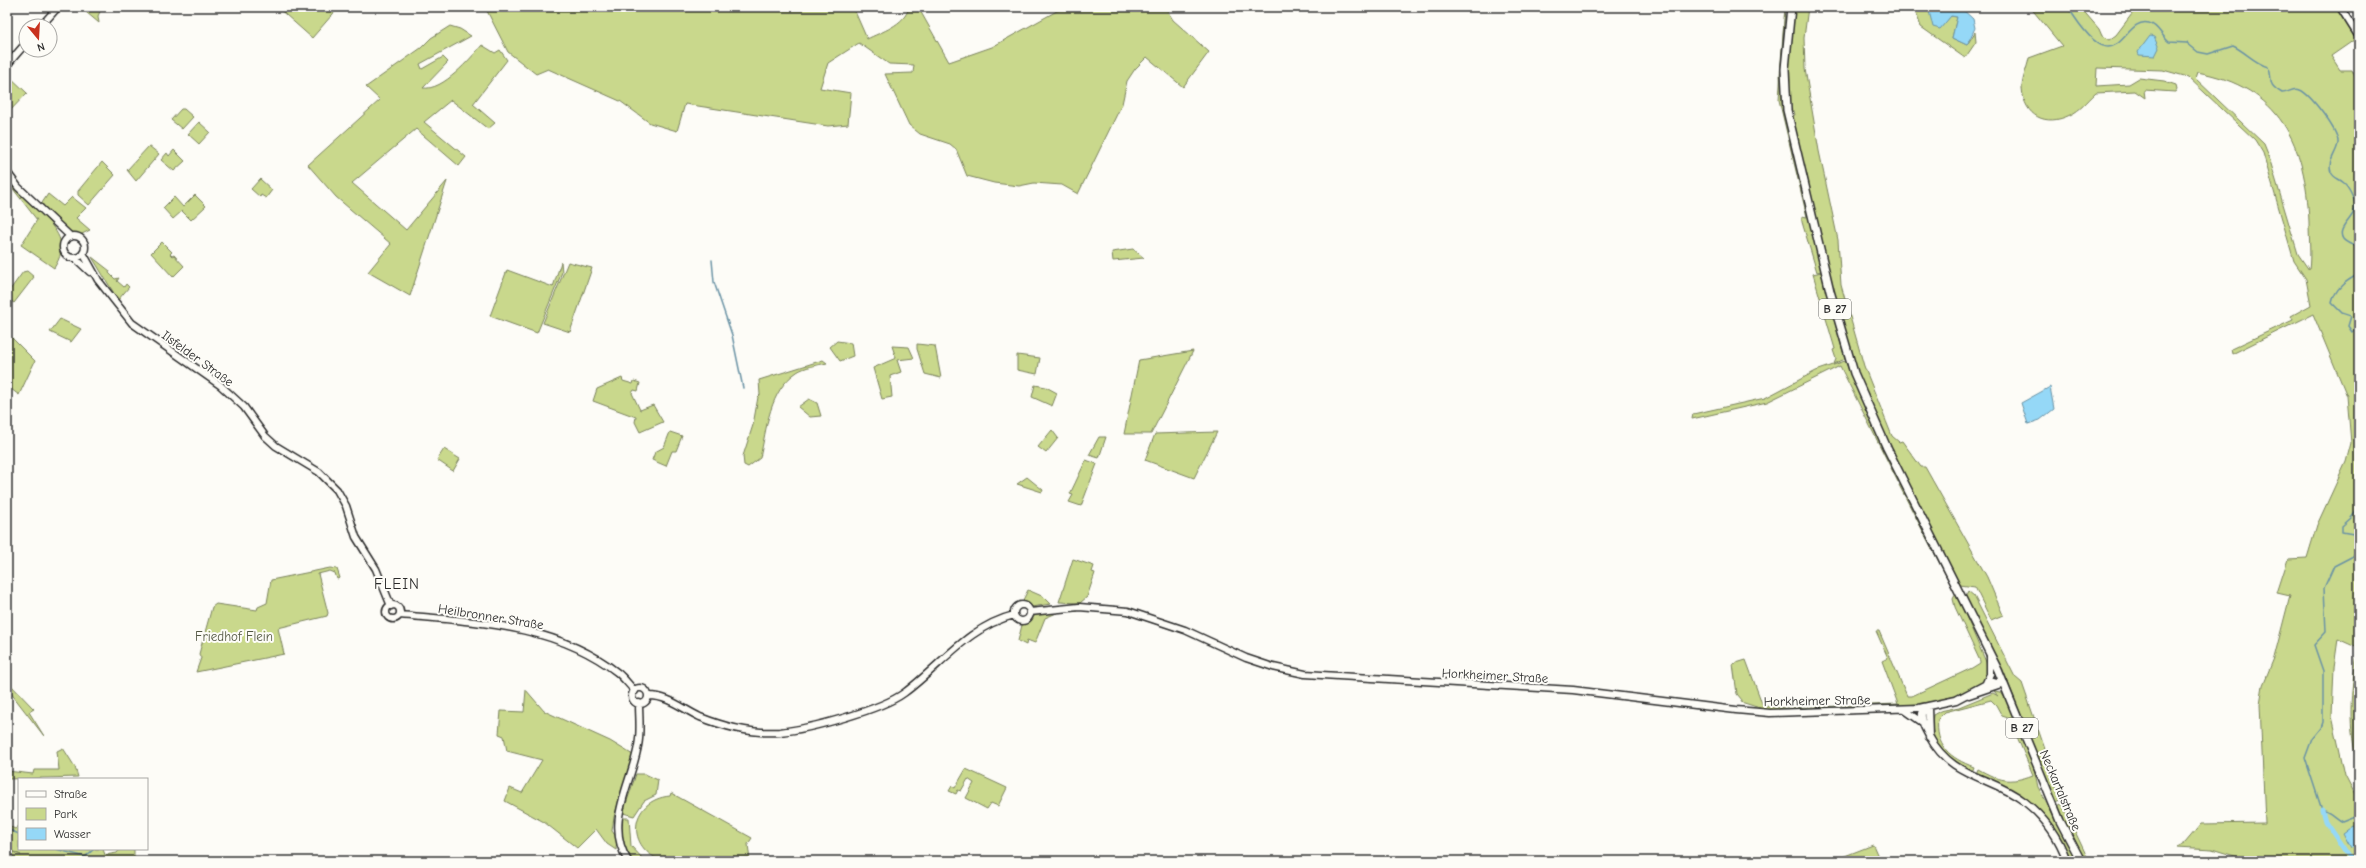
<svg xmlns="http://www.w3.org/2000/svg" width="2366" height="868" viewBox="0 0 2366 868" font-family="'Comic Neue',sans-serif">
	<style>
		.green { fill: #c9d88c; stroke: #7a825c; fill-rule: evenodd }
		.water { fill: #95d8f7; stroke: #6b93a5 }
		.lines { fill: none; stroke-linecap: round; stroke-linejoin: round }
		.stream { stroke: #6b93a5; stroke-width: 1.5 }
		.canal { stroke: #95d8f7; stroke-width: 5 }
		.secondary-casing { stroke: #2b2b2b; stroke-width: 9 }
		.primary-casing { stroke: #2b2b2b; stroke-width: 10 }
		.secondary { stroke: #fdfcf7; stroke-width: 6 }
		.primary { stroke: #fdfcf7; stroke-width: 7 }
		.labels { text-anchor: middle; stroke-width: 4; stroke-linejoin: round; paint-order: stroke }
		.shield { fill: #fdfcf7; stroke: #6a6a68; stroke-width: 1 }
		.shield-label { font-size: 12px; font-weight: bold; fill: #2b2b2b }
		.street-label { font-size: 13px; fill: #2b2b2b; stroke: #fdfcf7 }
		.park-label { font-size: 13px; fill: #525643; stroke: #fdfcf7 }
		.quarter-label { font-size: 15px; letter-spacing: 1px; fill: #2b2b2b; stroke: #fdfcf7 }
	</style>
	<rect width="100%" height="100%" fill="#fdfcf7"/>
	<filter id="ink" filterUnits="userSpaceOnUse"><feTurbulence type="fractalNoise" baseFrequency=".025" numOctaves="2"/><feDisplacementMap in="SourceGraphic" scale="8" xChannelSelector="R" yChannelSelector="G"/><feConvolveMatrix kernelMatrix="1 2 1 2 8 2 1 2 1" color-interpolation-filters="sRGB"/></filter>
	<g filter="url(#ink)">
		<path class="green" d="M80,7h22l-4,9 1,7z
			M277,7h62l-27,31z
			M485,7h368l14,32c14,-7 38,-14 42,-32h9l31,55 43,-15 72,-40h101l8,13 36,32 -26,35 -36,-30 -12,12 -8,12 -5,23 -44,90 -16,-9 -28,-2 -15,3 -25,-3 -27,-7 -11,-27 -6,-5 -30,-10 -11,-9 -24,-51 28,-1 1,-8 -25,-1 -30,-21 -31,20 -8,25 31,5 -3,31 -20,2 -143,-22 -8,27 -27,-8 -30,-22 -72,-32 -12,5 -28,-22z
			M1785,7l-5,68 2,27 39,169 -4,1 -15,-50v-6l5,1 -28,-117z
			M1794,7h14l-4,31 1,31 14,82 19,89 3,45 23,81 28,70 7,6 3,-1 19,26h4l62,110 16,38 -12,5 -16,-33 -15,-2 -82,-163 -22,-52 -12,-36 -53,-218 4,-1 -1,-4 -4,1 -3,-36z
			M1914,7h20l-5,4 17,9 5,-4 6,1 -5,21 15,7 8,-13 1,10 -11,16 -44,-31z
			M2030,7h50l19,22 3,7 7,4 7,-5 19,-25 -11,-3h213l20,31 -26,18 9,14h12l7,15v686c-12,-48 -9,-75 -1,-123l-20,-9 -4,28 -2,49 13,59 14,27v49l-3,3 3,7h-108l-39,-12 -35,-2 8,-4 16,-19 64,-1 -5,-119 3,-19 11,-27 16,-62 -13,-3 11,-34 19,-1 10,-33 29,-63 5,-19 -4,-47 -34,-82 -81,40 -1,-5 62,-29 -2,-4 20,-11 -5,-26 -12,-18 -31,-108 -8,-13 -67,-63 -25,-7 -66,-2 -1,18 33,-2 10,-6 25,3 12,4 1,4 -2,3 -31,-2 1,8 -10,-7 -39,2c-9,8 -15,17 -26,22 -24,12 -46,2 -48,-27 0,-10 5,-19 7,-30l33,-12zM2197,72c83,15 109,72 112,150 0,16 2,32 0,48l-11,-16 -30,-100 -4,-10 -69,-66z
			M450,26l10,3 11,7 -51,28 2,5 21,-12 5,5 -25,26c20,3 47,-29 59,-43l13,8 5,-3 7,10 -34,44 22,19 -7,6 -37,-29 -27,22 42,35 -7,9 -43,-37 -64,54 54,47 41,-49 -37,115 -42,-24 23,-28 -55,-47 -28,-32 72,-65 -14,-13 55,-39 10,-10z
			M7,74l20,19 -20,21z
			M181,109h3l9,8 -11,12 -11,-9z
			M199,122l11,10 -11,12 -11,-10z
			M149,146l10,8 -23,27 -9,-11z
			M174,150l11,11 -11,10 -13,-11 6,-7 2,3z
			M102,162l13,13 -26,30 -11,-10v-4z
			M7,173l37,40 -1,2c17,19 25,31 11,53l-33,-23 16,-25 -30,-39z
			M260,179l12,11 -6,8 -5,-3 -1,2 -9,-8z
			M48,194l15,12 9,-9 14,11 -10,10 14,12 -10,5 -14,-5 -23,-25 -1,-2z
			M195,195l11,11 -15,14 -9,-9 -9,8 -10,-11 11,-11 9,10z
			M162,242l10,10 -2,2 2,2 2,-1 10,11 -11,11 -22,-24z
			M1133,249l11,9 -31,3 -1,-9z
			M92,257l18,14 -1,2 6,6 4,-1 -2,3 7,6 2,-3 3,3 -11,13z
			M561,262l1,10 -25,61 -47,-17 17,-46 46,17z
			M568,262l24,6 -22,64 -27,-9z
			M27,271l7,6 -20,26 -7,-5v-4l16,-22z
			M1821,272l24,87 -11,5 2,-5 -3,-9 2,-1 -22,-75z
			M60,319l21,10 -10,13 -21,-10z
			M7,333l28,28 -16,34 -12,-9z
			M837,341l14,2 2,13 -13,5 -10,-14z
			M917,344l18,2 6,32 -16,-4 -8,-25z
			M892,346l17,1 5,11 -17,2 4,12 -11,4 2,21 -10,2 -9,-31 23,-10z
			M1193,351l-42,83h-27l15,-74z
			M1017,355l23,3 -3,16 -20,-4z
			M823,360l4,3c-9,2 -23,4 -30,9 -28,19 -30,55 -37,86l-12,9 -4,-2 -1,-9 10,-31 5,-28 2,-2 -1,-15z
			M1845,361l29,68 26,52 -2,1 -58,-116 -73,36 -75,17 1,-5 72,-16 51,-27z
			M622,378l1,3 10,3 1,-3 6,2 -2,8 -4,-1 -2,3 8,17 13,-5 10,17 -23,10 -5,-10 1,-5 -43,-16 4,-12z
			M1035,385l11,2 11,6 -5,13 -20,-9z
			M809,399l8,4 4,13 -11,1 -12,-10z
			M1052,430l6,8 -12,15 -8,-6z
			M670,432l12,4 -6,15h-4l-6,15 -14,-6 3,-8 9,-5z
			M1217,432l-23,46 -49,-18 10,-26z
			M1099,437h7l-7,21 -10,-3z
			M444,449l16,10 -7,12 -16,-11z
			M1086,460l11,4 -16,42 -12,-4 4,-7 -3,-1z
			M1027,477l16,13 -1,2 -25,-8z
			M1901,484l53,106v1l-55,-106z
			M1073,559l21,7 -2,6 3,1 -8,24 -7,6 -21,-1z
			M330,568l7,1 3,9 -3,1 -2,-6 -5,-2 -12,3 10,39 -1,3 -49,12 6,26 -88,18 5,-14 -2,-4 13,-47 4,-3 41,6 1,-3 9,-4 4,-23z
			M1028,590l16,7 7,7 -20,3 -8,-7z
			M1968,591l6,5 41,81 7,6 32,92 -3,1 10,24 -5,2 -53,-132 -38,-73z
			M1956,593l30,69 2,12c-15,40 -173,35 -212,36l-13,-1 -22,-7 1,-2 -5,-6 -4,-30 13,-4 17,46 23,2 112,-4 -16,-43 6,-3 -12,-27h3l28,65h5l60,-28 8,-5v-2l-25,-54 -2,-8z
			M1068,611h10l-19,1 -14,6 -10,25 -8,-3 -1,5 -8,-4 4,-16 14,-10z
			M7,681l27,28 -5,3 15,24 -37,-48z
			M526,690l18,21 66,30 23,14 -19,62 -2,14 5,7 -1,12 -9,-6 -11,-15 -19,19 -33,-26 -39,-21 5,-13 12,5 20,-33 -35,-9 -3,-15 -5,-2 2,-23 23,1z
			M1994,691l7,1 7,11 25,61 5,23 39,74h-7l-13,-28 -17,-21 -64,-38 2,-5c22,12 31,15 55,6l-20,-48 -5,-9 -6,-2 -6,-11 -5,-5 -46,12 -7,7c-3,27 12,39 36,48l-2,5c-25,-11 -44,-28 -39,-57l7,-4 19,-4 34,-14 5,3z
			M63,748l12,19 3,10 -71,2v-8l26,3 1,-4h25l-2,-19z
			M966,769l41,19 -9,18 -7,-3 -4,6 -21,-11 8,-15 -6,-4 -7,12 -3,-1 -2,4 -7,-3 3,-5 3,2z
			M636,774h9l13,6 -2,15 -12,6 -10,15 -11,-3z
			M671,793l81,45 -4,6 2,17c-22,0 -43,0 -65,0 -6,0 -15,2 -21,0 -39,-11 -36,-61 6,-65z
			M2062,804l27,57h-5l-27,-55z
			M622,818h7l2,28 14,15h-11c-12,-13 -12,-26 -12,-43z
			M7,825l8,4 4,-3v23h84l2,6 12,-2 3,-4h14v12h-20l3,-2 -4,2h-95l-11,-4v-7l14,5 -14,-6z
			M1873,845l7,16h-48z"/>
		<path class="water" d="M1934,7h26l13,12 2,9 -8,17 -15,-7 5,-21 -6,-1 -11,13 -7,-2 -4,-16z
			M2150,36l4,1 5,11 -4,8 -16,-1 -1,-3z
			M2050,387l4,22 -14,11 -12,4 -7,-21z
			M2353,826l6,2v17l-8,3 -8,-15z"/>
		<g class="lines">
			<path class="stream" d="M2068,7c52,84 53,8 81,16 9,2 13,14 20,19l18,1 11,9 10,2 25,-8c13,6 21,17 35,21 7,13 -4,15 14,26 6,0 12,-6 18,-3 10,4 39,41 38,53 -1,10 -11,18 -7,29 3,7 8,6 13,11 5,4 10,15 11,21 3,13 -20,23 -12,35 4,5 11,6 16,9
				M712,260l2,22 18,53 11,53
				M2359,274c-13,7 -24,14 -27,29l10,10 9,3 -3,10 4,6 7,-6
				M2359,508l-8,10 -9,8v6l17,3
				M2359,553l-25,13 -10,22 2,44 -12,13 9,26v51l-2,6 -9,11 -7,19 17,52c9,2 12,8 20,12l15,-6 2,2
				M7,829l12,5
				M56,849l29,8 9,-8"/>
			<path class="canal" d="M2322,810l3,11 27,40"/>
			<defs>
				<path id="secondary" d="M2340,7l19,30
					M41,26l17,-19
					M7,65l19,-22
					M7,172l11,15 53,50
					M63 247a11 11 0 1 1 22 0a11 11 0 1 1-22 0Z
					M83,253l15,27 34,43 88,62 24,22 21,29 11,10 43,26 18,18 9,16 10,31 20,32 15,37
					M75,258l15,14
					M1014 613a8 8 0 1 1 16 0a8 8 0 1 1-16 0Z
					M386 612a7 7 0 1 1 14 0a7 7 0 1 1-14 0Z
					M1030,612l49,-5 49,4 57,19 61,28 27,9 32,7 268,16 163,20 34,3 149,-5 37,-8 36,-19 12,2
					M400,615c75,7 156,9 218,58 6,5 11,12 17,18
					M1986,683l4,-9v-18
					M632 696a8 8 0 1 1 16 0a8 8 0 1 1-16 0Z
					M1969,695l35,-12
					M648,696c19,-1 35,13 52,21 25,10 54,17 80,15 29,-3 101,-22 124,-39 37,-27 63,-66 110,-78
					M1928,707l-6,6c-1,9 3,16 7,23 23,43 61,39 96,66 19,15 34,36 42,59
					M1928,707l1,30
					M1905,710l17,12
					M628,861c-24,-37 3,-76 10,-115 3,-14 1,-28 1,-43"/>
				<path id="primary" d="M1791,7l-6,62 2,41 43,181 24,82 33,75 111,222 62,151 21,40"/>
			</defs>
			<use href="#secondary" class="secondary-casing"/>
			<use href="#primary" class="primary-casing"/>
			<use href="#secondary" class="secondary"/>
			<use href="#primary" class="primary"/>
		</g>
	</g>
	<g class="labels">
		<g class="shield">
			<rect x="1819" y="299" width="32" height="20" rx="3"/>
			<rect x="2006" y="718" width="32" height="20" rx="3"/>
		</g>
		<g class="shield-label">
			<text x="1835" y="313">B 27</text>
			<text x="2022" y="732">B 27</text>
		</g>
		<g class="street-label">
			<text transform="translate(198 358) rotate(36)" y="5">Ilsfelder Straße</text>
			<text transform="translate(491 616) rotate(9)" y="5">Heilbronner Straße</text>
			<text transform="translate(1495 675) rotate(3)" y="5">Horkheimer Straße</text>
			<text transform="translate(1817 700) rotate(-1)" y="5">Horkheimer Straße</text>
			<text transform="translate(2061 790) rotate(67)" y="5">Neckartalstraße</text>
		</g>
		<g class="park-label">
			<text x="234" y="641">Friedhof Flein</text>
		</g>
		<g class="quarter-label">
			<text x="397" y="589">FLEIN</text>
		</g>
	</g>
	<rect width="2366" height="868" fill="none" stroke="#fdfcf7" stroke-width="24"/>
	<rect x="12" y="12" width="2342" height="844" fill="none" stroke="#2b2b2b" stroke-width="1.5" filter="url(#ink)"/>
	<rect x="18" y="778" width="130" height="72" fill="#fdfcf7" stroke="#a9a8a5"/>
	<rect x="26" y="791" width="20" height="6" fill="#fdfcf7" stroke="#a9a8a5"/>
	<text x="54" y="798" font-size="12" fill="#2b2b2b">Straße</text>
	<rect x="26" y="808" width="20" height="12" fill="#c9d88c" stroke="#a9a8a5"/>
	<text x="54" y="818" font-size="12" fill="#2b2b2b">Park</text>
	<rect x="26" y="828" width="20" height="12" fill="#95d8f7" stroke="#a9a8a5"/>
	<text x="54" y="838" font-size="12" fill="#2b2b2b">Wasser</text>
	<g transform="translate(38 38) rotate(162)"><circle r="19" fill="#fdfcf7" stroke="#a9a8a5"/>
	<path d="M0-3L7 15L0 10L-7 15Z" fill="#c8321e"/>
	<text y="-6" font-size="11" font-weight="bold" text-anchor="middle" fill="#2b2b2b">N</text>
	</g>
</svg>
